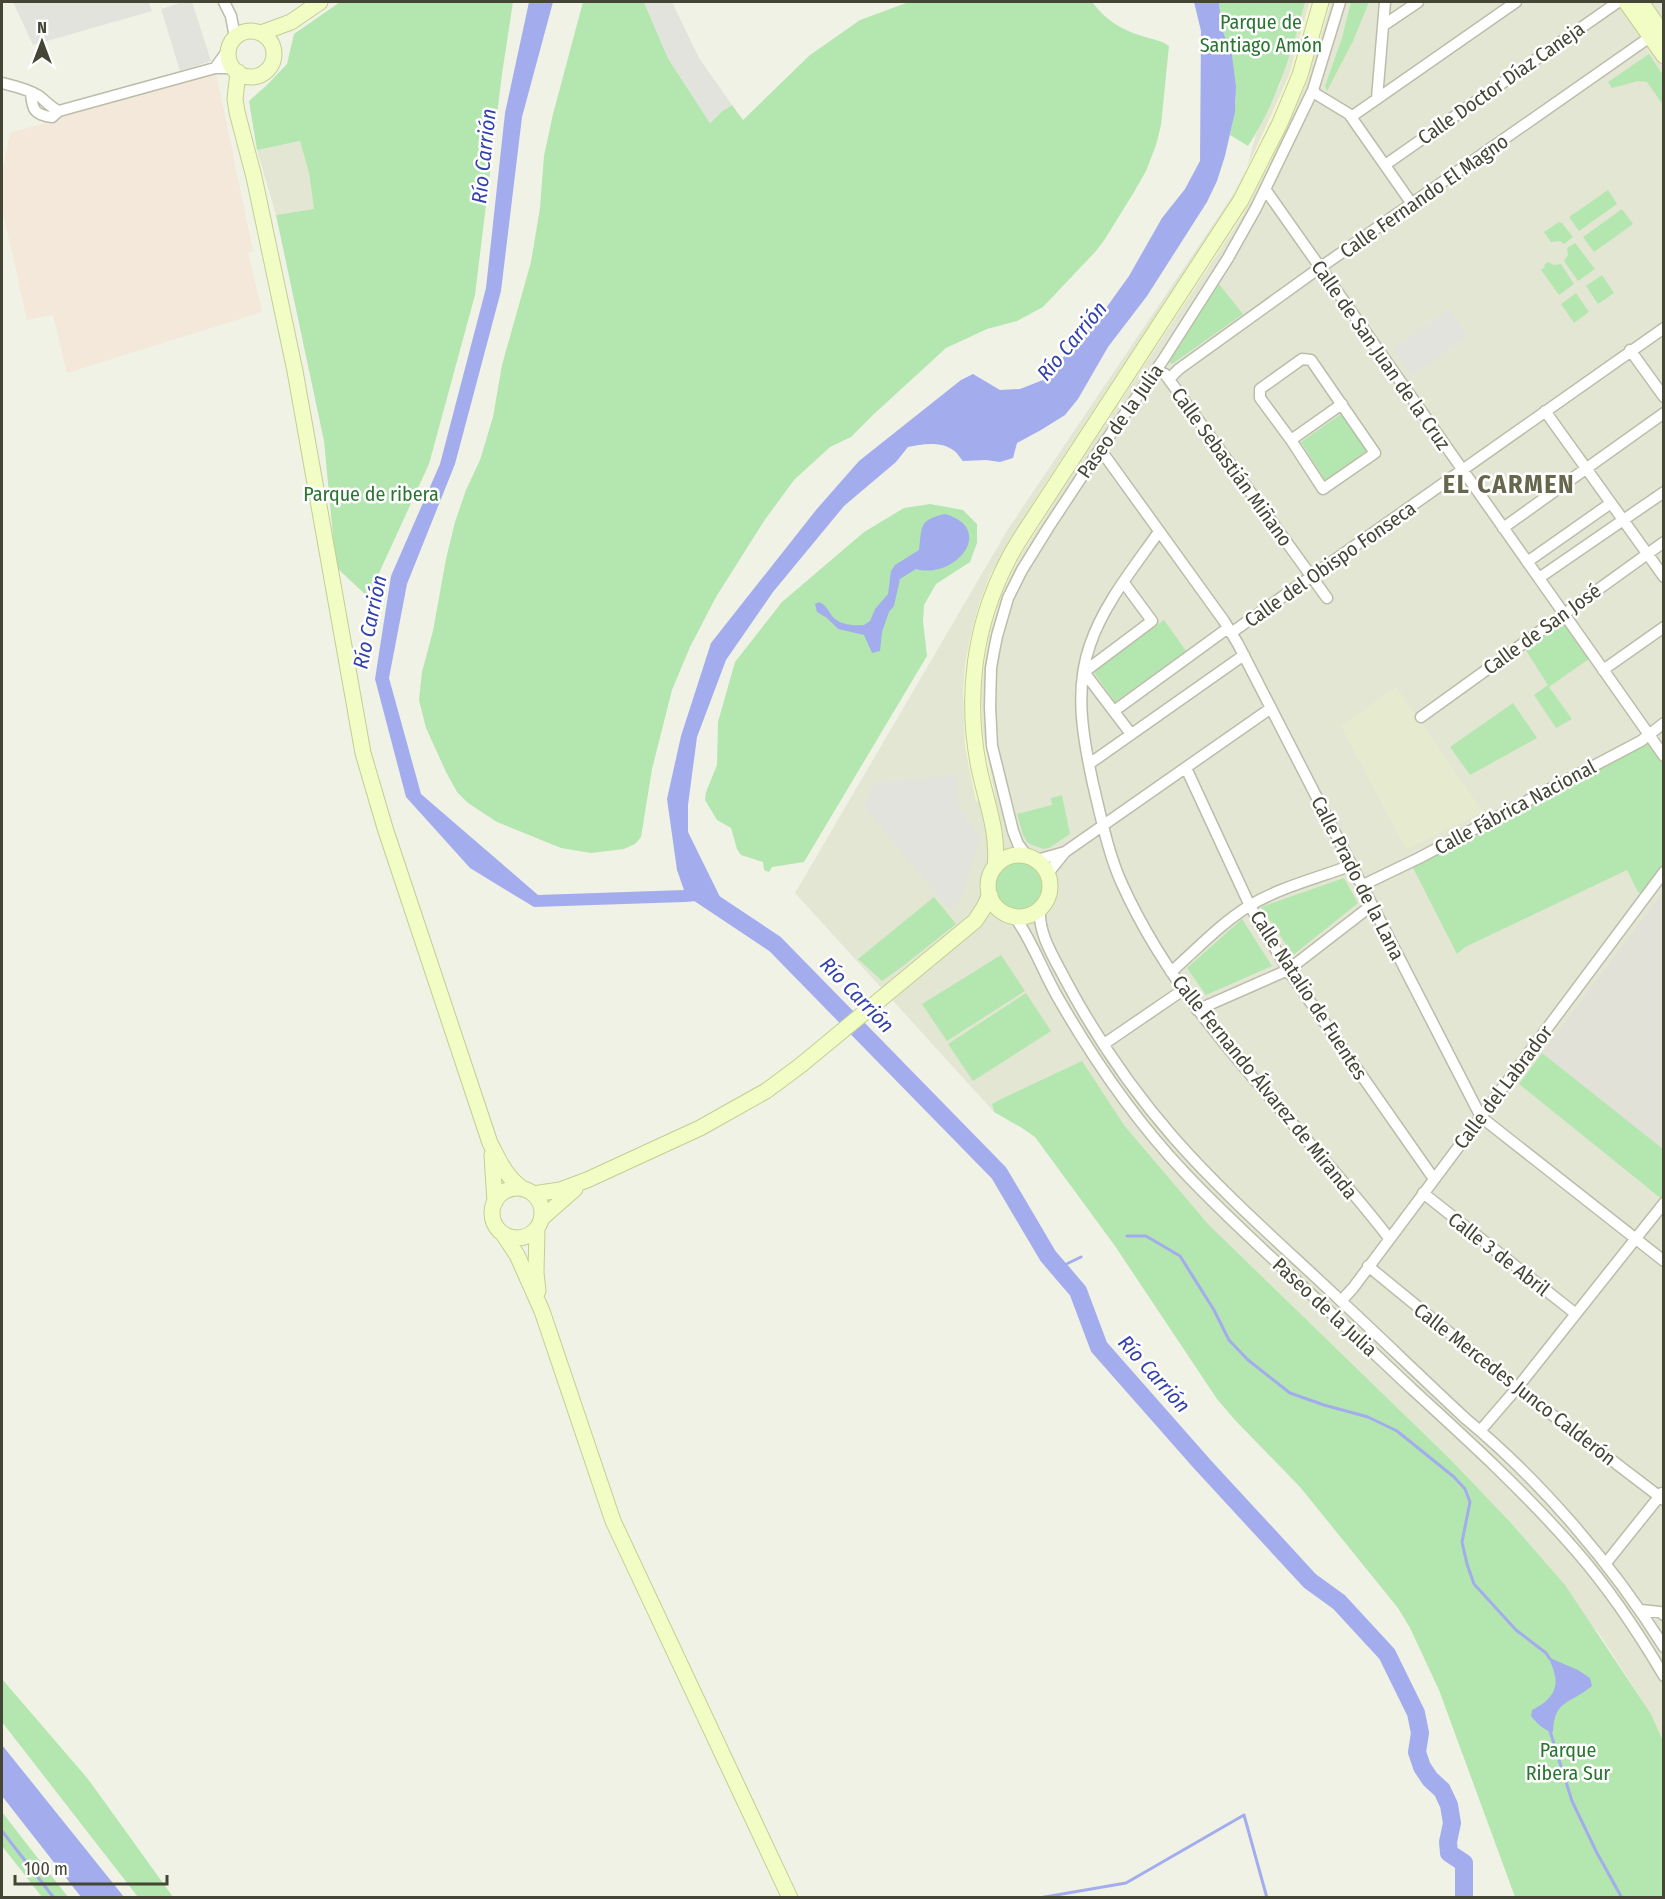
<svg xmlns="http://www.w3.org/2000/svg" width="1665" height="1899" viewBox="0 0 1665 1899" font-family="'Fira Sans Condensed',sans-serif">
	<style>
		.residential { fill: #e4e6d4 }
		.commercial { fill: #f3f4d1 }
		.industrial { fill: #e1e1d7 }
		.education { fill: #e6ebd0 }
		.medical { fill: #f3e8d9 }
		.green { fill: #b4e6af }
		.parking { fill: #e3e3de }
		.water { fill: #a3adee }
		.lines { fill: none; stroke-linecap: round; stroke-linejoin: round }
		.stream { stroke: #a3adee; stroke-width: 3 }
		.river { stroke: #a3adee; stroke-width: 18 }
		.street-casing { stroke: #bbbda9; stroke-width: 13 }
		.secondary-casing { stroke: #c3ce94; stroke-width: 17 }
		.street { stroke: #fff; stroke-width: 10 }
		.secondary { stroke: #f1fdc5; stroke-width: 15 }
		.labels { text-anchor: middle; stroke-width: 5; stroke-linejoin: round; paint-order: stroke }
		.park-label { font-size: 20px; fill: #2a7530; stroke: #fff }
		.street-label { font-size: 20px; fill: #444535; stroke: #fff }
		.water-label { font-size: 21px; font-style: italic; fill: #3140ae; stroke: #fff }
		.district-label { font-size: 26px; font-weight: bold; letter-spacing: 1.5px; fill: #66674d; stroke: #fff }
	</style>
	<rect width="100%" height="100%" fill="#f0f2e6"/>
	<path class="residential" d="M1304,2h359v1739l-12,-27 -51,-79 -151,-177 -241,-234 -84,-99 -42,-63 -83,38 -7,4 2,8 -199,-219 213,-364 223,-331 16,-30 9,-34 24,-49z
		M300,141l9,32 5,36 -38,6 -19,-65z"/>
	<path class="commercial" d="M1309,3l21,3 -23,76 -35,77 -29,56 -186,283 -39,62 -17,37 -10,31 -6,32 -4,32 2,41 12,63 -19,5 -11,-54 -2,-57 2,-26 5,-26 9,-34 11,-29 48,-80 196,-298 55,-122z"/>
	<path class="industrial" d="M1663,892v257l-121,-96z"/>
	<path class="education" d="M1396,687l87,125 -77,37 -65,-123z"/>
	<path class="medical" d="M215,68l38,183 -5,1 14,60 -195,61 -14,-58 -26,5 -25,-112v-34l8,-41 52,-15 -3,-7z"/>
	<path class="green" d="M340,2h173l-11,72 -27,221 -46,169 -61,133 -32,-30 -12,-126 -48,-226 38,-6 -5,-36 -9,-32 -43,9 -8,-49 18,-16 20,-21 7,-30z
		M583,2h61l24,56 42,65 12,-12 10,-6 11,15 67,-65 50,-35 49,-18h183c13,17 29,28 50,34 9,3 19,4 27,10l-8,79 -5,20 -10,26 -12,21 -29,47 -9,12 -53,56 -26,14 -30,8 -41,19 -72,66 -23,23 -21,10 -36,33 -30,41 -48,76 -26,50 -18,43 -20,79 -11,68 -6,7 -11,5 -33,4 -30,-5 -64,-26 -29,-19 -11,-11 -11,-20 -20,-44 -7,-28 3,-28 11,-41 13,-72 9,-37 11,-32 14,-30 13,-43 9,-52 29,-103 9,-54 4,-52 9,-42z
		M1219,2h86c-13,49 -28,100 -57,144l-18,-11 6,-34 -4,-46 -10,-26z
		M1351,2h18l-16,39 -26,50 -2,-5 17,-48z
		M1649,54l14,21v30l-16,-23 -9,-1 -26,7 -4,-6z
		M1608,190l9,14 -38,27 -10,-14z
		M1622,209l11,15 -39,28 -11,-15z
		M1559,222l3,1 11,14 -9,7 -4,-3 -9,1 -7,-10z
		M1575,243l20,26 -17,12 -14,-20 4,-6 -1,-7z
		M1548,262l6,3 7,-1 13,20 -15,11 -18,-25 4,-3 -1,-2z
		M1602,275l12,18 -16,11 -12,-18z
		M1219,284l24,30 -71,50 -3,-2z
		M1576,293l13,19 -15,11 -13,-19z
		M1341,414l27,38 -42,30 -25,-40z
		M930,504l33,6 14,14v19l-7,19 -34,22 -12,21 -1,16 4,35 -123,206 -32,5 -3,5 -5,-2 -1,-8 -22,-7 -4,-6 -6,-21 -14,-8 -12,-20 1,-8 11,-27 1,-43 17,-60 47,-60 82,-70 40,-24z
		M1563,614l30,42 -44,31 23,32 -16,9 -22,-33 14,-10 -26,-41z
		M1164,620l22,31 -71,51 -22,-31z
		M1513,703l24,35 -67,37 -20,-28z
		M1649,736l14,20v116l-18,24 -7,-4 -11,-22 -162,77 -8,7 -47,-92z
		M1062,795l8,39 -21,14 -6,1 -11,-4 -5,-3 -4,-7 -6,-21 35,-9 -1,-7z
		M988 886a31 31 0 1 1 62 0a31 31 0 1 1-62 0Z
		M1344,878l14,25 -65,52 -32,-48z
		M934,897l22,27 -53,42 -21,15 -24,-22z
		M1242,919l30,47 -66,29 -19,-27z
		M1001,955l24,36 -78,50 -25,-37z
		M1026,993l25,38 -78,50 -25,-37z
		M1542,1053l121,96v51l-144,-116z
		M1082,1061l42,64 84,99 241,234 61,64 55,63 86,129 12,27v156h-148l-76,-207 -29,-62 -12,-20 -98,-121 -65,-67 -18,-21 -102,-153 -80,-109 -13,-9 -28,-16 -2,-8 7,-4z
		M2,1679l86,100 85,118h-35l-136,-175z
		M2,1812l66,85h-26l-40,-51z"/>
	<path class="parking" d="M13,2h138l-2,1 3,8 -119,34z
		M183,2h9l19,59 -31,10 -19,-62z
		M644,2h28l27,56 33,47 -10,6 -12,12 -42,-65z
		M1450,309l18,27 -56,40 -19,-27z
		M955,775l4,31 6,12 15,19 -19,61 -11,12 -86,-103 11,-24z"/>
	<path class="water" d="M529,2h24l-31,115 -21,174 -46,173 -48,120 -18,94 32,116 117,101 146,-5 -7,-20 -10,-71 14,-63 30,-93 105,-133 43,-49 102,-81 12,-6 27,16 20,-1 23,-9 58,-65 28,-39 33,-58 23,-29 15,-28 1,-130 -7,-29h25l3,27 10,26 4,32 -1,25 -10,44 -8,25 -10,21 -60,94 -39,51 -30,52 -13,16 -24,15 -24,13 -4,15 -13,4 -14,-2 -23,1c-3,-3 -6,-9 -10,-11 -12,-9 -32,-6 -45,-3l-12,15 -52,44 -71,86 -47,68 -29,77 -9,68v27l33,67 -36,3 -151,5 -64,-39 -64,-71 -31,-118 16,-103 49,-112 46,-176 19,-175z
		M945,514c52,15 10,66 -29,55l-16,10 -6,27 -5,6 -7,20 -2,19 -8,2 -8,-18 -26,-6 -11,-11 -10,-6 -2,-8 4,-2c7,3 9,8 13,14 8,9 21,10 32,9l6,-4 5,-12 13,-15 3,-23 4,-6 24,-15c3,-25 0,-30 26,-36z
		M1550,1658l28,12 12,8 2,8c-21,18 -38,13 -39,46 -9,-1 -16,-9 -22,-16l1,-6c16,-8 28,-19 22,-38 -1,-6 -4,-8 -4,-14z
		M2,1745l122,152h-43l-79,-101z"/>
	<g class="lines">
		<path class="stream" d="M1127,1236h19l34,20 34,54 15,30 19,20 42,33 34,12 44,12 29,14 57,46 11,12 5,13 -8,40 5,22 7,20 42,46 30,23 4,6
			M1058,1268l23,-11
			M1550,1731l22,70 25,52 25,45
			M2,1831l52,67
			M1039,1898l87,-15 118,-68 23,83"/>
		<path class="river" d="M696,883l4,11 75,50 224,229 49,83 30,35 21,56 104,118 107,116 29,21 48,52 29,59 4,20 -3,19 5,15 8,12 12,11 7,15 3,18 -4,19 1,11 15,10v35"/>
		<defs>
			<path id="street" d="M224,2l7,14 4,21
				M1384,25l34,-23
				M215,68l13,-18
				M2,83c12,3 26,6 37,13 7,5 12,12 20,15l156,-43h18
				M1313,90l3,4 33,20 63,90
				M31,92c1,17 3,23 21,25l7,-6
				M1377,98l8,-96
				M1351,117l165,-115
				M1385,165l233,-163
				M1265,189l399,567
				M1630,350l34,47
				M1302,359l9,1 64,93 -52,36 -32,-49 -31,-42v-9z
				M1165,374l162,224
				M1169,379l10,-10 132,-95 339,-237
				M1545,411l119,166
				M1291,440l51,-36
				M1100,449l124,172 14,23 243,473 183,144
				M1503,528l161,-115
				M1158,533c-23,33 -55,72 -68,112 -16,45 -7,93 3,139 8,33 15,69 29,100 62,137 177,237 267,354
				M1527,562l84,-59
				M1539,578l125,-86
				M1124,583l28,38 -68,51 47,62
				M1231,633l433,-305
				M1603,670l61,-43
				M1114,711l114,-83
				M1421,717l243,-175
				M1089,764l155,-109
				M1186,768l64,138 38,64 146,209
				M1027,856l-9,-12 -5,-13 -21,-85 -2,-39 1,-39 3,-17 3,-15 11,-38 14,-28 26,-42 52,-79 63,-89 65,-102 28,-50 57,-118 27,-88
				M1037,860l28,-8
				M1048,873l17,-21 206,-144
				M1363,885l56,-27 222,-117 23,-18
				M1040,909c-2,26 15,50 26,72 30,56 66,109 108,157 51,58 110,109 166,162 42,39 84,80 126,119 75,62 146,145 198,228
				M1014,916c18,24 28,54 43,80 36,63 77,123 127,176 45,48 95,92 143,137 28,26 56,53 84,79 58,53 115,105 166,164 33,38 61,80 87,124
				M1171,972c25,-22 49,-48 78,-66 31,-19 69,-28 103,-41
				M1197,1010l91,-40 84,-65
				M1104,1044l79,-54
				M1423,1193l153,121
				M1368,1266l149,122 147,112
				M1341,1301l12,-13 311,-416
				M1480,1431l37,-43 147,-185
				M1606,1563l56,-70
				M1640,1610l20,2 4,3"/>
			<path id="secondary" d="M1626,2l38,54
				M1641,2l23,33
				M228 54a23 23 0 1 1 46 0a23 23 0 1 1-46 0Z
				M261,33l30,-11 29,-20
				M238,72l-3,27 2,13 17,65 41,194 68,382 22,75 105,315c10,19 15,33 33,46
				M988 886a31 31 0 1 1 62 0a31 31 0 1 1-62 0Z
				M995,867c4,-35 -9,-65 -16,-99 -14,-71 -5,-142 28,-206 7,-15 17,-29 26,-43l208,-319 39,-77 20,-48 21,-73
				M492,1155l3,47
				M492 1213a25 25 0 1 1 50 0a25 25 0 1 1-50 0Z
				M533,1194l27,-4 27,-10 113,-52 66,-37 35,-26 174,-144 8,-12 7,-14
				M541,1219l34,-30
				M537,1228l-1,45 2,18
				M503,1234l14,21 25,56 71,210 177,377"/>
		</defs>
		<use href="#street" class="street-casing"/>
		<use href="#secondary" class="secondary-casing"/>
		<use href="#street" class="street"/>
		<use href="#secondary" class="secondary"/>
	</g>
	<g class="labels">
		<g class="park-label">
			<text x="1261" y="29">Parque de<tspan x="1261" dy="23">Santiago Amón</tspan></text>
			<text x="371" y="501">Parque de ribera</text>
			<text x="1568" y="1757">Parque<tspan x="1568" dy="23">Ribera Sur</tspan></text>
		</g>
		<g class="street-label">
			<text transform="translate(1501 83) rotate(-35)" y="7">Calle Doctor Díaz Caneja</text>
			<text transform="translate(1424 196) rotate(-35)" y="7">Calle Fernando El Magno</text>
			<text transform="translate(1381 355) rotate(55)" y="7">Calle de San Juan de la Cruz</text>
			<text transform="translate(1120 421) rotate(-55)" y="7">Paseo de la Julia</text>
			<text transform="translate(1232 467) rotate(54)" y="7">Calle Sebastián Miñano</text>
			<text transform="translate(1330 564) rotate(-35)" y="7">Calle del Obispo Fonseca</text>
			<text transform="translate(1542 629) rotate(-36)" y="7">Calle de San José</text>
			<text transform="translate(1515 807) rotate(-28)" y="7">Calle Fábrica Nacional</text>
			<text transform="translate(1358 878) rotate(63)" y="7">Calle Prado de la Lana</text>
			<text transform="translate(1309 995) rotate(57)" y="7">Calle Natalio de Fuentes</text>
			<text transform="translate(1265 1087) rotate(51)" y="7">Calle Fernando Álvarez de Miranda</text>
			<text transform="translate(1503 1087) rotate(-53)" y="7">Calle del Labrador</text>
			<text transform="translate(1499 1254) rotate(38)" y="7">Calle 3 de Abril</text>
			<text transform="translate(1325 1307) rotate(43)" y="7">Paseo de la Julia</text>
			<text transform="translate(1515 1384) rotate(38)" y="7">Calle Mercedes Junco Calderón</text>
		</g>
		<g class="water-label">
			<text transform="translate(484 156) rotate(-84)" y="7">Río Carrión</text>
			<text transform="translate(1072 341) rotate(-50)" y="7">Río Carrión</text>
			<text transform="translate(370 622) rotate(-78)" y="7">Río Carrión</text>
			<text transform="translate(857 995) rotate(46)" y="7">Río Carrión</text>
			<text transform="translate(1154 1374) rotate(48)" y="7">Río Carrión</text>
		</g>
		<g class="district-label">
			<text x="1509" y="493">EL CARMEN</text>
		</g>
	</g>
	<rect width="1665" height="1899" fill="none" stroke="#444535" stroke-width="6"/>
	<g transform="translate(42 42)" stroke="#ffffff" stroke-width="4.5" paint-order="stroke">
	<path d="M0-4.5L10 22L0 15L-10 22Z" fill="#444535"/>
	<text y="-9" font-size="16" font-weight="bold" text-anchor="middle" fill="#444535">N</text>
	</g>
	<path d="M15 1875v9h152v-9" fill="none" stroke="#444535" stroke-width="3"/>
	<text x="24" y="1875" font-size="18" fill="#444535" stroke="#ffffff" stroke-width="4.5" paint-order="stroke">100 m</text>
</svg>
